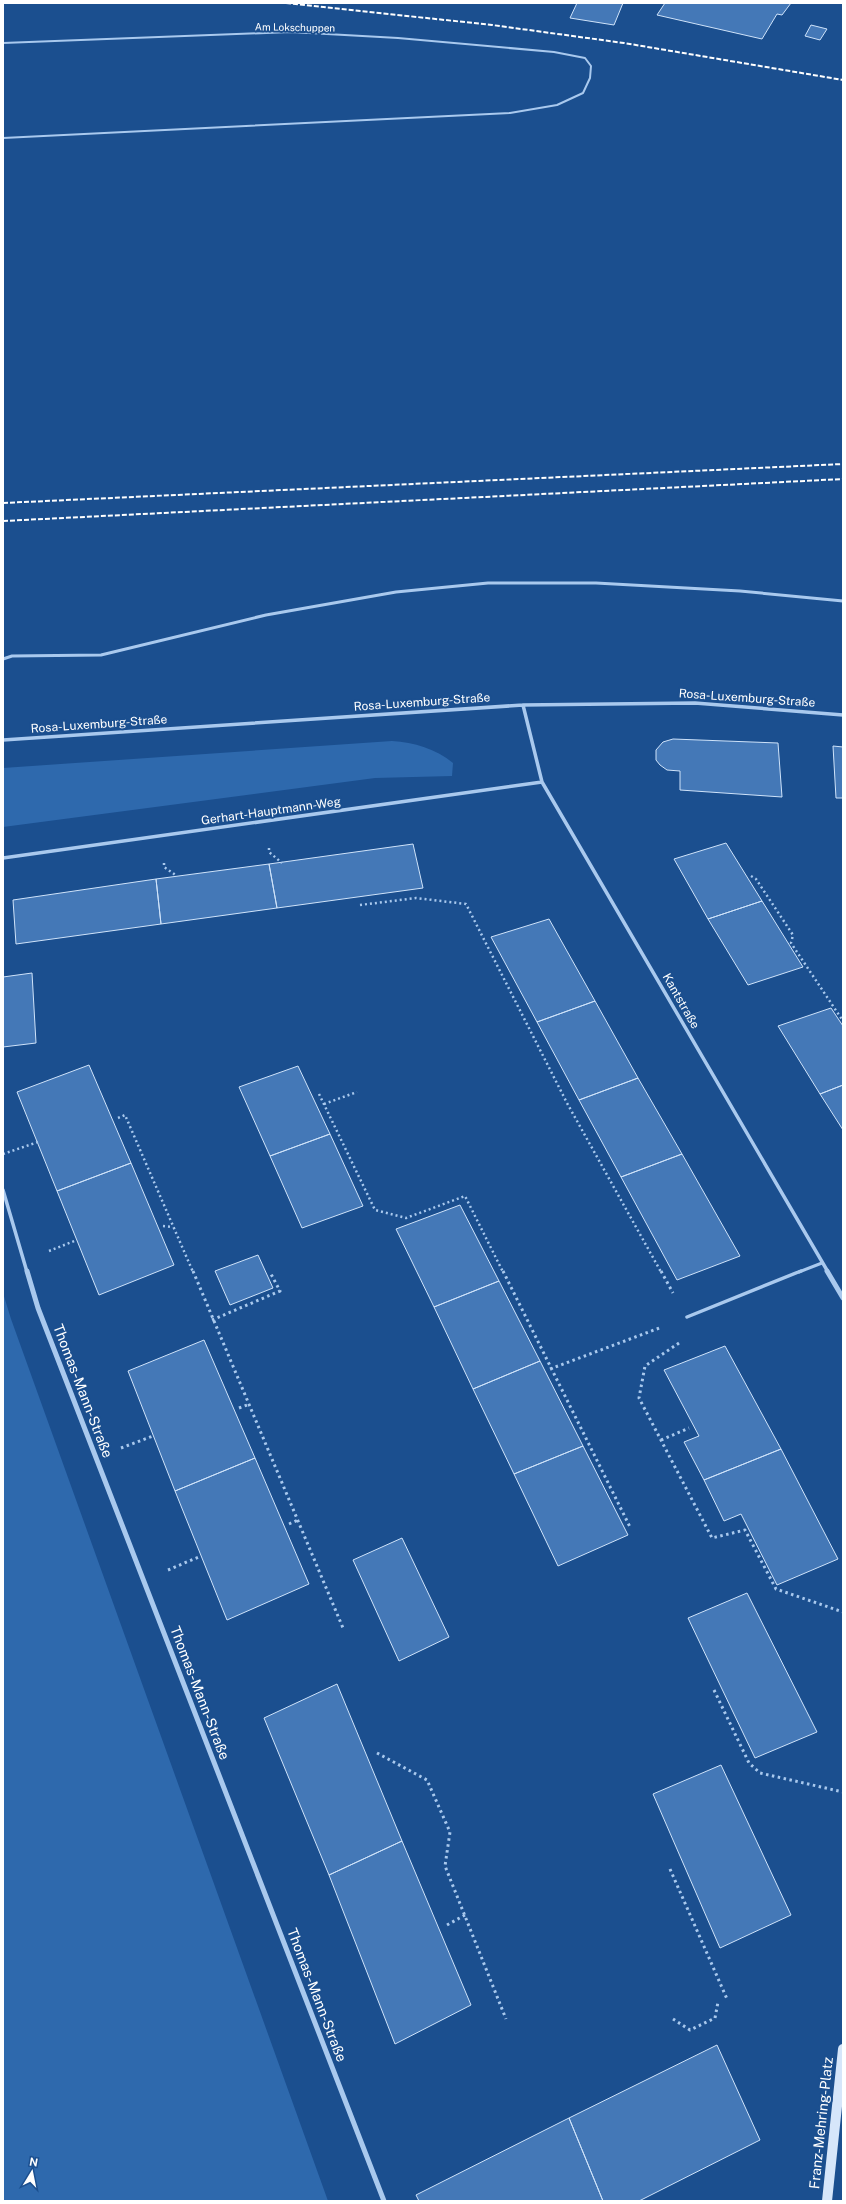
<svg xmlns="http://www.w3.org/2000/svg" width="846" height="2204" viewBox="0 0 846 2204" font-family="'Public Sans',sans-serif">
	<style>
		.green { fill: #2e69ad }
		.building { fill: #4478b7; stroke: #cfe3fa }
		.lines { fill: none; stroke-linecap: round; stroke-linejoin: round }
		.path-far1 { stroke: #a9c9ee; stroke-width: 2.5; stroke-dasharray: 2 3; stroke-linecap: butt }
		.path { stroke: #a9c9ee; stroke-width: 3; stroke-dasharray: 2.5 3.5; stroke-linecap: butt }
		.lane-far2 { stroke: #a9c9ee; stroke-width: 2 }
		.lane-far1 { stroke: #a9c9ee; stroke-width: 3 }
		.lane { stroke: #a9c9ee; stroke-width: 3.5 }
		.street-far1 { stroke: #a9c9ee; stroke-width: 3.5 }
		.street { stroke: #a9c9ee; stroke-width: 5 }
		.secondary { stroke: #d6e6fa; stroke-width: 10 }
		.rail { stroke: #fff; stroke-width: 2; stroke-dasharray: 5 2; stroke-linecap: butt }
		.labels { text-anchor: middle; stroke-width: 4; stroke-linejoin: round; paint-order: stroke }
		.far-street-label { font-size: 10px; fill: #fff; stroke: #1b4f8f }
		.street-label { font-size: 12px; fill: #fff; stroke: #1b4f8f }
		.near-street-label { font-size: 14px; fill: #fff; stroke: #1b4f8f }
	</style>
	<rect width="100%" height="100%" fill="#1b4f8f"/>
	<path class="green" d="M392,741c22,1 44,8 61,22l-1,13 -77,2 -372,49v-59z
		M3,1293l8,26 317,882h-325z"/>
	<path class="building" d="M577,3h46l-9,22 -44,-7z
		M665,3h126l-9,12 -5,-1 -15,25 -105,-24z
		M811,25l16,4 -7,11 -15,-4z
		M673,739l105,4 4,54 -102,-7v-19l-13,-1 -7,-5 -4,-5v-10l7,-8z
		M833,746l10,1v51h-7z
		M726,843l36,58 -54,18 -34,-60z
		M413,844l10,44 -146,20 -8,-44z
		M269,864l8,44 -116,16 -5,-45z
		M156,879l5,45 -145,20 -3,-44z
		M762,901l41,66 -55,18 -40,-66z
		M549,919l46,82 -58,21 -46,-85z
		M32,973l4,70 -33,4v-70z
		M595,1001l43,77 -59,22 -42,-78z
		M831,1008l12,18v59l-23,9 -42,-68z
		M89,1065l42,98 -74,28 -40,-99z
		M298,1066l32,68 -60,22 -31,-69z
		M638,1078l44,76 -61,23 -42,-77z
		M843,1085v45l-23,-36z
		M330,1134l33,72 -61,22 -32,-72z
		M682,1154l58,102 -63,24 -56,-103z
		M131,1163l43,102 -75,30 -42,-104z
		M460,1205l39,76 -65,26 -38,-78z
		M258,1255l15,33 -43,17 -15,-34z
		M499,1281l41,80 -67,28 -39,-82z
		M204,1340l51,118 -80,33 -47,-120z
		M725,1346l56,103 -77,31 -20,-38 15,-6 -35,-66z
		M540,1361l43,85 -69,28 -41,-85z
		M583,1446l45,89 -70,31 -44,-92z
		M781,1449l57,110 -61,26 -36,-71 -17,7 -20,-41z
		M255,1458l54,126 -82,36 -52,-129z
		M402,1538l47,99 -50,24 -46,-101z
		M747,1593l70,139 -62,26 -67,-140z
		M337,1684l65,157 -73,34 -65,-157z
		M721,1765l70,150 -71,33 -67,-154z
		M402,1841l69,164 -76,39 -66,-169z
		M717,2045l43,95 -121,61h-36l-34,-83z
		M569,2118l34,83h-184l-3,-6z"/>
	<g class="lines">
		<path class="path-far1" d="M269,848v4l13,11
			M164,863v4l13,9
			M751,876l5,3 37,56 -2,8 52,78
			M360,905l56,-7 50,6 101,199 94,169
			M319,1094l56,116 31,8 59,-22 38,76
			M324,1104l33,-12
			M118,1118l7,-3 68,157
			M3,1154l35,-12
			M163,1226l10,1
			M49,1251l28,-11"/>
		<path class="path" d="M193,1271l150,357
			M503,1271l128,258
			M661,1271l12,22
			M212,1320l68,-29 -9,-17
			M679,1343l-34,23 -6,32 73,140 33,-8 31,59 67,23
			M550,1369l112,-42
			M239,1408l11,-4
			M661,1440l28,-12
			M121,1448l32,-12
			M289,1524l9,-4
			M168,1570l33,-14
			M714,1690l35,73 11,10 83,19
			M377,1753l50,27 23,52 -5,34 61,153
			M670,1869l57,130
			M447,1925l18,-10
			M673,2019l17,11 25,-12 3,-16"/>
		<path class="lane-far2" d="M3,43l288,-11 107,6 156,14 31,6 6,8 -1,12 -7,15 -26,12 -47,8 -507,25"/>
		<path class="lane-far1" d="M3,659l9,-3 89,-1 165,-40 130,-23 92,-9h108l144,8 103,10
			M799,1272l23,-9"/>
		<path class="lane" d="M687,1317l114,-46"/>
		<path class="street-far1" d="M523,705l19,77 286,490
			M3,740l520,-35 172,-2 148,12
			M3,858l539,-76
			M3,1190l24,82"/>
		<path class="street" d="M27,1271l11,37 346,893
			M827,1271l16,27"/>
		<path class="secondary" d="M827,2201l16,-152"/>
		<path class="rail" d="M286,3l206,22 132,18 219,37
			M3,503l840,-39
			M3,521l840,-42"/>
	</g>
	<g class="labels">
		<g class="far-street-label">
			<text transform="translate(295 27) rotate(1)" y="4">Am Lokschuppen</text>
		</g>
		<g class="street-label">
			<text transform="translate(747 698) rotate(4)" y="4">Rosa-Luxemburg-Straße</text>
			<text transform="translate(422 702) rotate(-4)" y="4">Rosa-Luxemburg-Straße</text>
			<text transform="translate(99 724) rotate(-4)" y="4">Rosa-Luxemburg-Straße</text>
			<text transform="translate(271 811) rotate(-8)" y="4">Gerhart-Hauptmann-Weg</text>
			<text transform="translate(681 1001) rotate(60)" y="4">Kantstraße</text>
		</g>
		<g class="near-street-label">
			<text transform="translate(83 1391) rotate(69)" y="5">Thomas-Mann-Straße</text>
			<text transform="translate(200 1693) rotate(69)" y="5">Thomas-Mann-Straße</text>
			<text transform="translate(317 1995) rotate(69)" y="5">Thomas-Mann-Straße</text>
			<text transform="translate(821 2123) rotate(-84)" y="5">Franz-Mehring-Platz</text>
		</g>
	</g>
	<rect width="846" height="2204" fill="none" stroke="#ffffff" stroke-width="8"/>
	<g transform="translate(32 2172) rotate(10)" stroke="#1b4f8f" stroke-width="3" paint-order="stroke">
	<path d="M0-3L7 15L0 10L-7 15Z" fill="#ffffff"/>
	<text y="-6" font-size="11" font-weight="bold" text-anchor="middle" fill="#ffffff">N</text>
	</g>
</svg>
